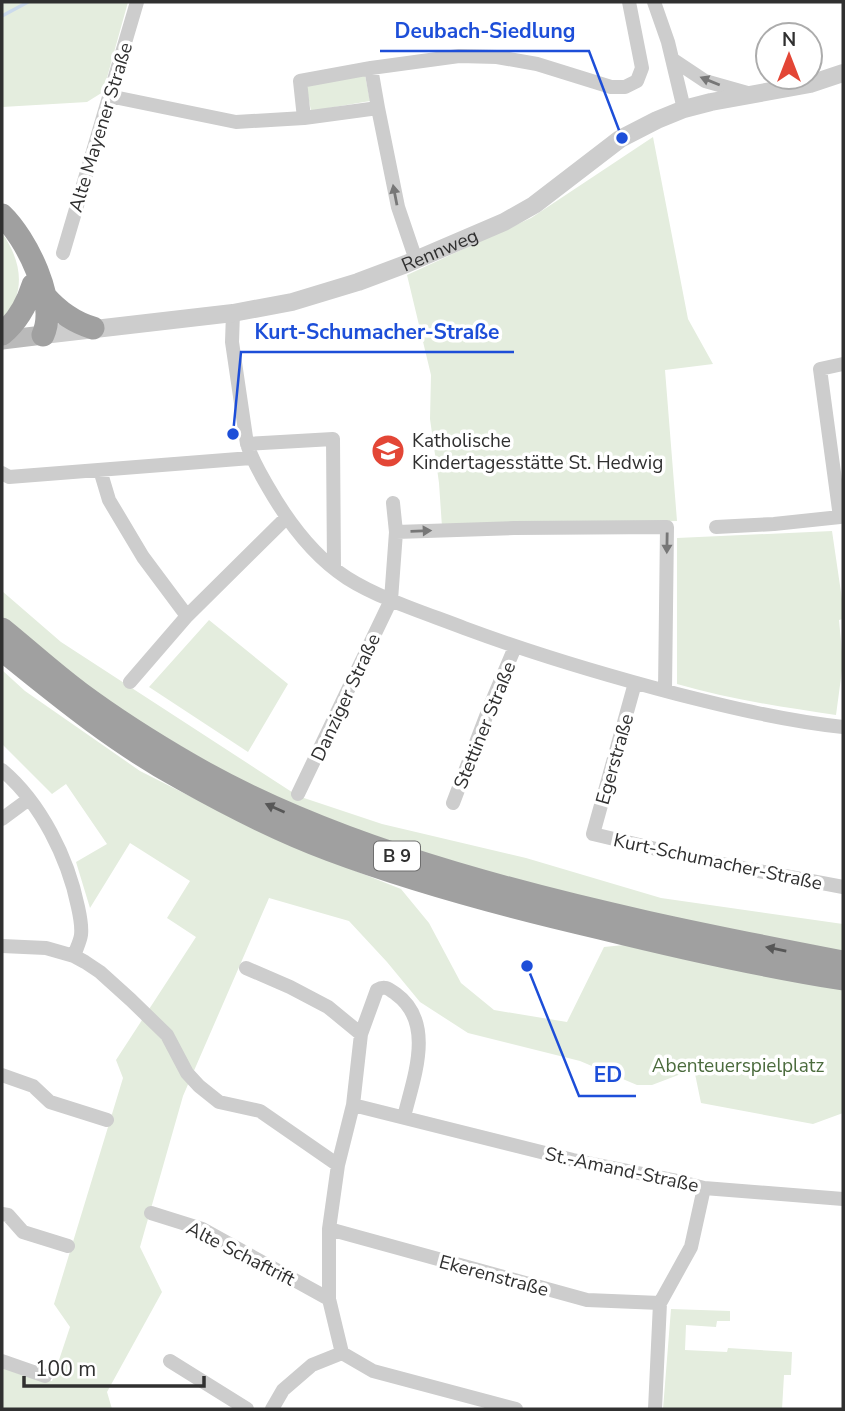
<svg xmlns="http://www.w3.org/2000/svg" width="845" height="1411" viewBox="0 0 845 1411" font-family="'Nunito Sans',sans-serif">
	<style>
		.green { fill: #e4edde }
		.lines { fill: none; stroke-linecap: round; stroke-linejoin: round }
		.stream { stroke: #cbdaec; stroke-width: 3.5 }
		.minor { stroke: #cdcdcd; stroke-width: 14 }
		.tertiary { stroke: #cdcdcd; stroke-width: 18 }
		.secondary { stroke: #bababa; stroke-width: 19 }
		.trunk { stroke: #a0a0a0; stroke-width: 23 }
		.oneway { fill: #777 }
		.oneway2 { fill: #575757 }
		.labels { text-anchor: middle; stroke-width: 7; stroke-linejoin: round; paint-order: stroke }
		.shield { fill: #fff; stroke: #6e6e6e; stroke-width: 2 }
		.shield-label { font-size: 18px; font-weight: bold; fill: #303030 }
		.street-label { font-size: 19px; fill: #303030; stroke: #fff }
		.poi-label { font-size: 19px; fill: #303030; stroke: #fff; text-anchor: start }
		.park-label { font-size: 19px; fill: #4b6b3d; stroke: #fff }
		.leader { fill: none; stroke: #1d4ed8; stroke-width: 2.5 }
		.callout-dot { fill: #1d4ed8; stroke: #fff; stroke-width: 2.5 }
		.callout-label { font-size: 21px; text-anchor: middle; font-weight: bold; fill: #1d4ed8; stroke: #fff; stroke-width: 7; stroke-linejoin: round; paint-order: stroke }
	</style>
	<rect width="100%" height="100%" fill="#fff"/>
	<path class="green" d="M2,2h126l-25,90 -16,10 -85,5z
		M365,75l5,26 -59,10 -5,-26z
		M653,137l35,182 25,45 -48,6 12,151 -235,6 -3,-44 -9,-64 1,-44 -24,-100 124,-57z
		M2,233c20,28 25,61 0,87z
		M832,531l11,75v13l-4,1 4,43 -7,52c-54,-8 -108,-16 -159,-31v-146z
		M2,591l59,51 237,154 84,28 144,34 135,40 182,26v31l-185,-36 -232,-61 -166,-65 -152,-90 -106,-83z
		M209,620l79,64 -40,68 -99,-65z
		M2,670l23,21 115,80 135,68 126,50 28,34 32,60 33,27 73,12 37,-75 30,-3 209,43v126l-30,11 -112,-21 -7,-34 -42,16h-15l-57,-24 -112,-28 -48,-31 -33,-40 -38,-41 -80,-23 -86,198 -43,151 22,45 -55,100 5,17h-110v-42l50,14 18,-54 -16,-23 69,-226 -7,-18 80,-123 -29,-19 23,-37 -60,-38 -40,65 -14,-46 31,-18 -41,-60 -14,10 -50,-50z
		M671,1309l59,2v10h-13l-1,6 -30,-2 -1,25 42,2 1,-4 64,4 -1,23h-7l-2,34h-119z"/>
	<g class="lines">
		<path class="stream" d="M2,16l26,-14"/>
		<path class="minor" d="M654,2l14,40 16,67
			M672,59l33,22 46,13
			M109,96l127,26 68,-4 74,-10 -7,-40 88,-12 38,1 40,7 74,23h14l12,-6 5,-13 -13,-66
			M378,108l20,99 18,53
			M304,118l-4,-37 71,-13
			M63,253l74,-251
			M233,313l-1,29 15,102c5,16 13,29 21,43 20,35 45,69 79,91 33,21 81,36 117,50 70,26 141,47 213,66 55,14 110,27 166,33
			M247,444l86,-5 1,129
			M100,470l9,30 34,57 44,59 99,-98
			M2,473l7,4 242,-19
			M393,503l3,29
			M716,527l58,-3 66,-7 -20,-148 23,-5
			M130,682l57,-66
			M635,683l-42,151 118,28 132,25
			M2,770c39,33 66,88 76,137 2,9 4,20 3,28 -1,7 -5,14 -7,21
			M298,794l93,-194 5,-68 118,-4 153,-1 -2,163
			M453,803l37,-97 25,-59
			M2,819l27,-20
			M2,946l44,2 28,8 11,6 15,10 31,28 36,35 20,38 12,13 20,16 41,9 78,54
			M246,968l44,19 38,20 33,27
			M2,1075l31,11 17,16 57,18
			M353,1105l220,55 100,20 31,8 139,11
			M404,1117c9,-38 32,-94 -8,-123 -7,-5 -11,-9 -19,-4l-16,44 -8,71 -15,60 -9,64v70l13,54 31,18 143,38
			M151,1213l51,16 127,70
			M2,1214l6,1 15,17 45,14
			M329,1229l258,71 73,3
			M2,1361l43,15
			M170,1361l77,48
			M272,1409l11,-19 29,-25 30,-12
			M655,1409l5,-106 31,-56 13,-59"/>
		<path class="tertiary" id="s1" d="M43,335l190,-22 59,-11 66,-20 48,-18 98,-42 30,-17 86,-66 37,-19 27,-11 27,-7 99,-18 33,-11"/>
		<path class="secondary" d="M2,340l41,-5"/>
		<path class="trunk" d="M2,215c24,23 56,86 41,120
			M45,296c14,16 28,26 48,32
			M2,334c16,-13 25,-30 31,-49
			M2,629c26,21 51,44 78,64 35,26 73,50 111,72 83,48 173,81 264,108 128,38 258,64 388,89
			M2,650c58,47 114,93 180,129 48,27 97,52 148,71 88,33 179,57 270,78 81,20 161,38 243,51"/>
	</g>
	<defs><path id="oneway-solid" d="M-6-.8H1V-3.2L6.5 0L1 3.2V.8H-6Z" transform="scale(1.75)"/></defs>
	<g class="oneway">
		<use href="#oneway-solid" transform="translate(710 81) rotate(-158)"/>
		<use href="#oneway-solid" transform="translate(395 195) rotate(-101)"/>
		<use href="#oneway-solid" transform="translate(421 531) rotate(-2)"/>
		<use href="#oneway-solid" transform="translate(667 543) rotate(91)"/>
	</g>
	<g class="oneway2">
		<use href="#oneway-solid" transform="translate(275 808) rotate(-156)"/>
		<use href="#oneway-solid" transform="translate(776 949) rotate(-169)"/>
	</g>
	<defs>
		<symbol id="school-disc" viewBox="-11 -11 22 22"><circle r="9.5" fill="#e34636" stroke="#fff"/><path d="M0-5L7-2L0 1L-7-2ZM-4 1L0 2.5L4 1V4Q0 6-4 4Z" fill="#fff"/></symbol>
	</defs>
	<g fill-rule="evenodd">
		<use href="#school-disc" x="369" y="432" width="38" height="38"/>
	</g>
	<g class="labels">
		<rect class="shield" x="374" y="841.5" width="46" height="29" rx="5"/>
		<g class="shield-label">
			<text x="397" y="862">B 9</text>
		</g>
		<g class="street-label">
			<text transform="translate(100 127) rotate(-73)" y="7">Alte Mayener Straße</text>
			<text dy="7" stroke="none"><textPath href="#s1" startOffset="408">Rennweg</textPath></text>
			<text transform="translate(345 697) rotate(-65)" y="7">Danziger Straße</text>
			<text transform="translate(484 725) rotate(-68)" y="7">Stettiner Straße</text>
			<text transform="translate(614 759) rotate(-74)" y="7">Egerstraße</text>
			<text transform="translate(718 861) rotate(12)" y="7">Kurt-Schumacher-Straße</text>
			<text transform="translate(622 1169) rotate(12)" y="7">St.-Amand-Straße</text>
			<text transform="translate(241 1253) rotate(27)" y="7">Alte Schaftrift</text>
			<text transform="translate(494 1275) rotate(15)" y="7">Ekerenstraße</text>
		</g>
		<g class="poi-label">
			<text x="412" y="447">Katholische<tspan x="412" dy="22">Kindertagesstätte St. Hedwig</tspan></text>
		</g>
		<g class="park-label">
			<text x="738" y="1072">Abenteuerspielplatz</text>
		</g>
	</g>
	<path class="leader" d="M622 138L589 51H380M233 434L241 352H514M527 966L579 1096H636"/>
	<g class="callout-dot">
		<circle cx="622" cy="138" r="7"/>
		<circle cx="233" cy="434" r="7"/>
		<circle cx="527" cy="966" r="7"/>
	</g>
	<g class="callout-label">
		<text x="485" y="38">Deubach-Siedlung</text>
		<text x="377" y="339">Kurt-Schumacher-Straße</text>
		<text x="608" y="1082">ED</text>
	</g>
	<rect width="845" height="1411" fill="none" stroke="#303030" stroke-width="7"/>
	<g transform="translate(789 56)"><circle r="33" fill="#ffffff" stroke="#acacac" stroke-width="2"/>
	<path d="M0-5L12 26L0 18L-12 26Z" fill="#e34636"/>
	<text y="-10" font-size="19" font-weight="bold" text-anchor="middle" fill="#303030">N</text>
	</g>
	<path d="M24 1376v10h180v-10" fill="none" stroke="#303030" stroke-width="3.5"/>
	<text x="35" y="1376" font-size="21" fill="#303030" stroke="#ffffff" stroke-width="5" paint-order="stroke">100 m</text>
</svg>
